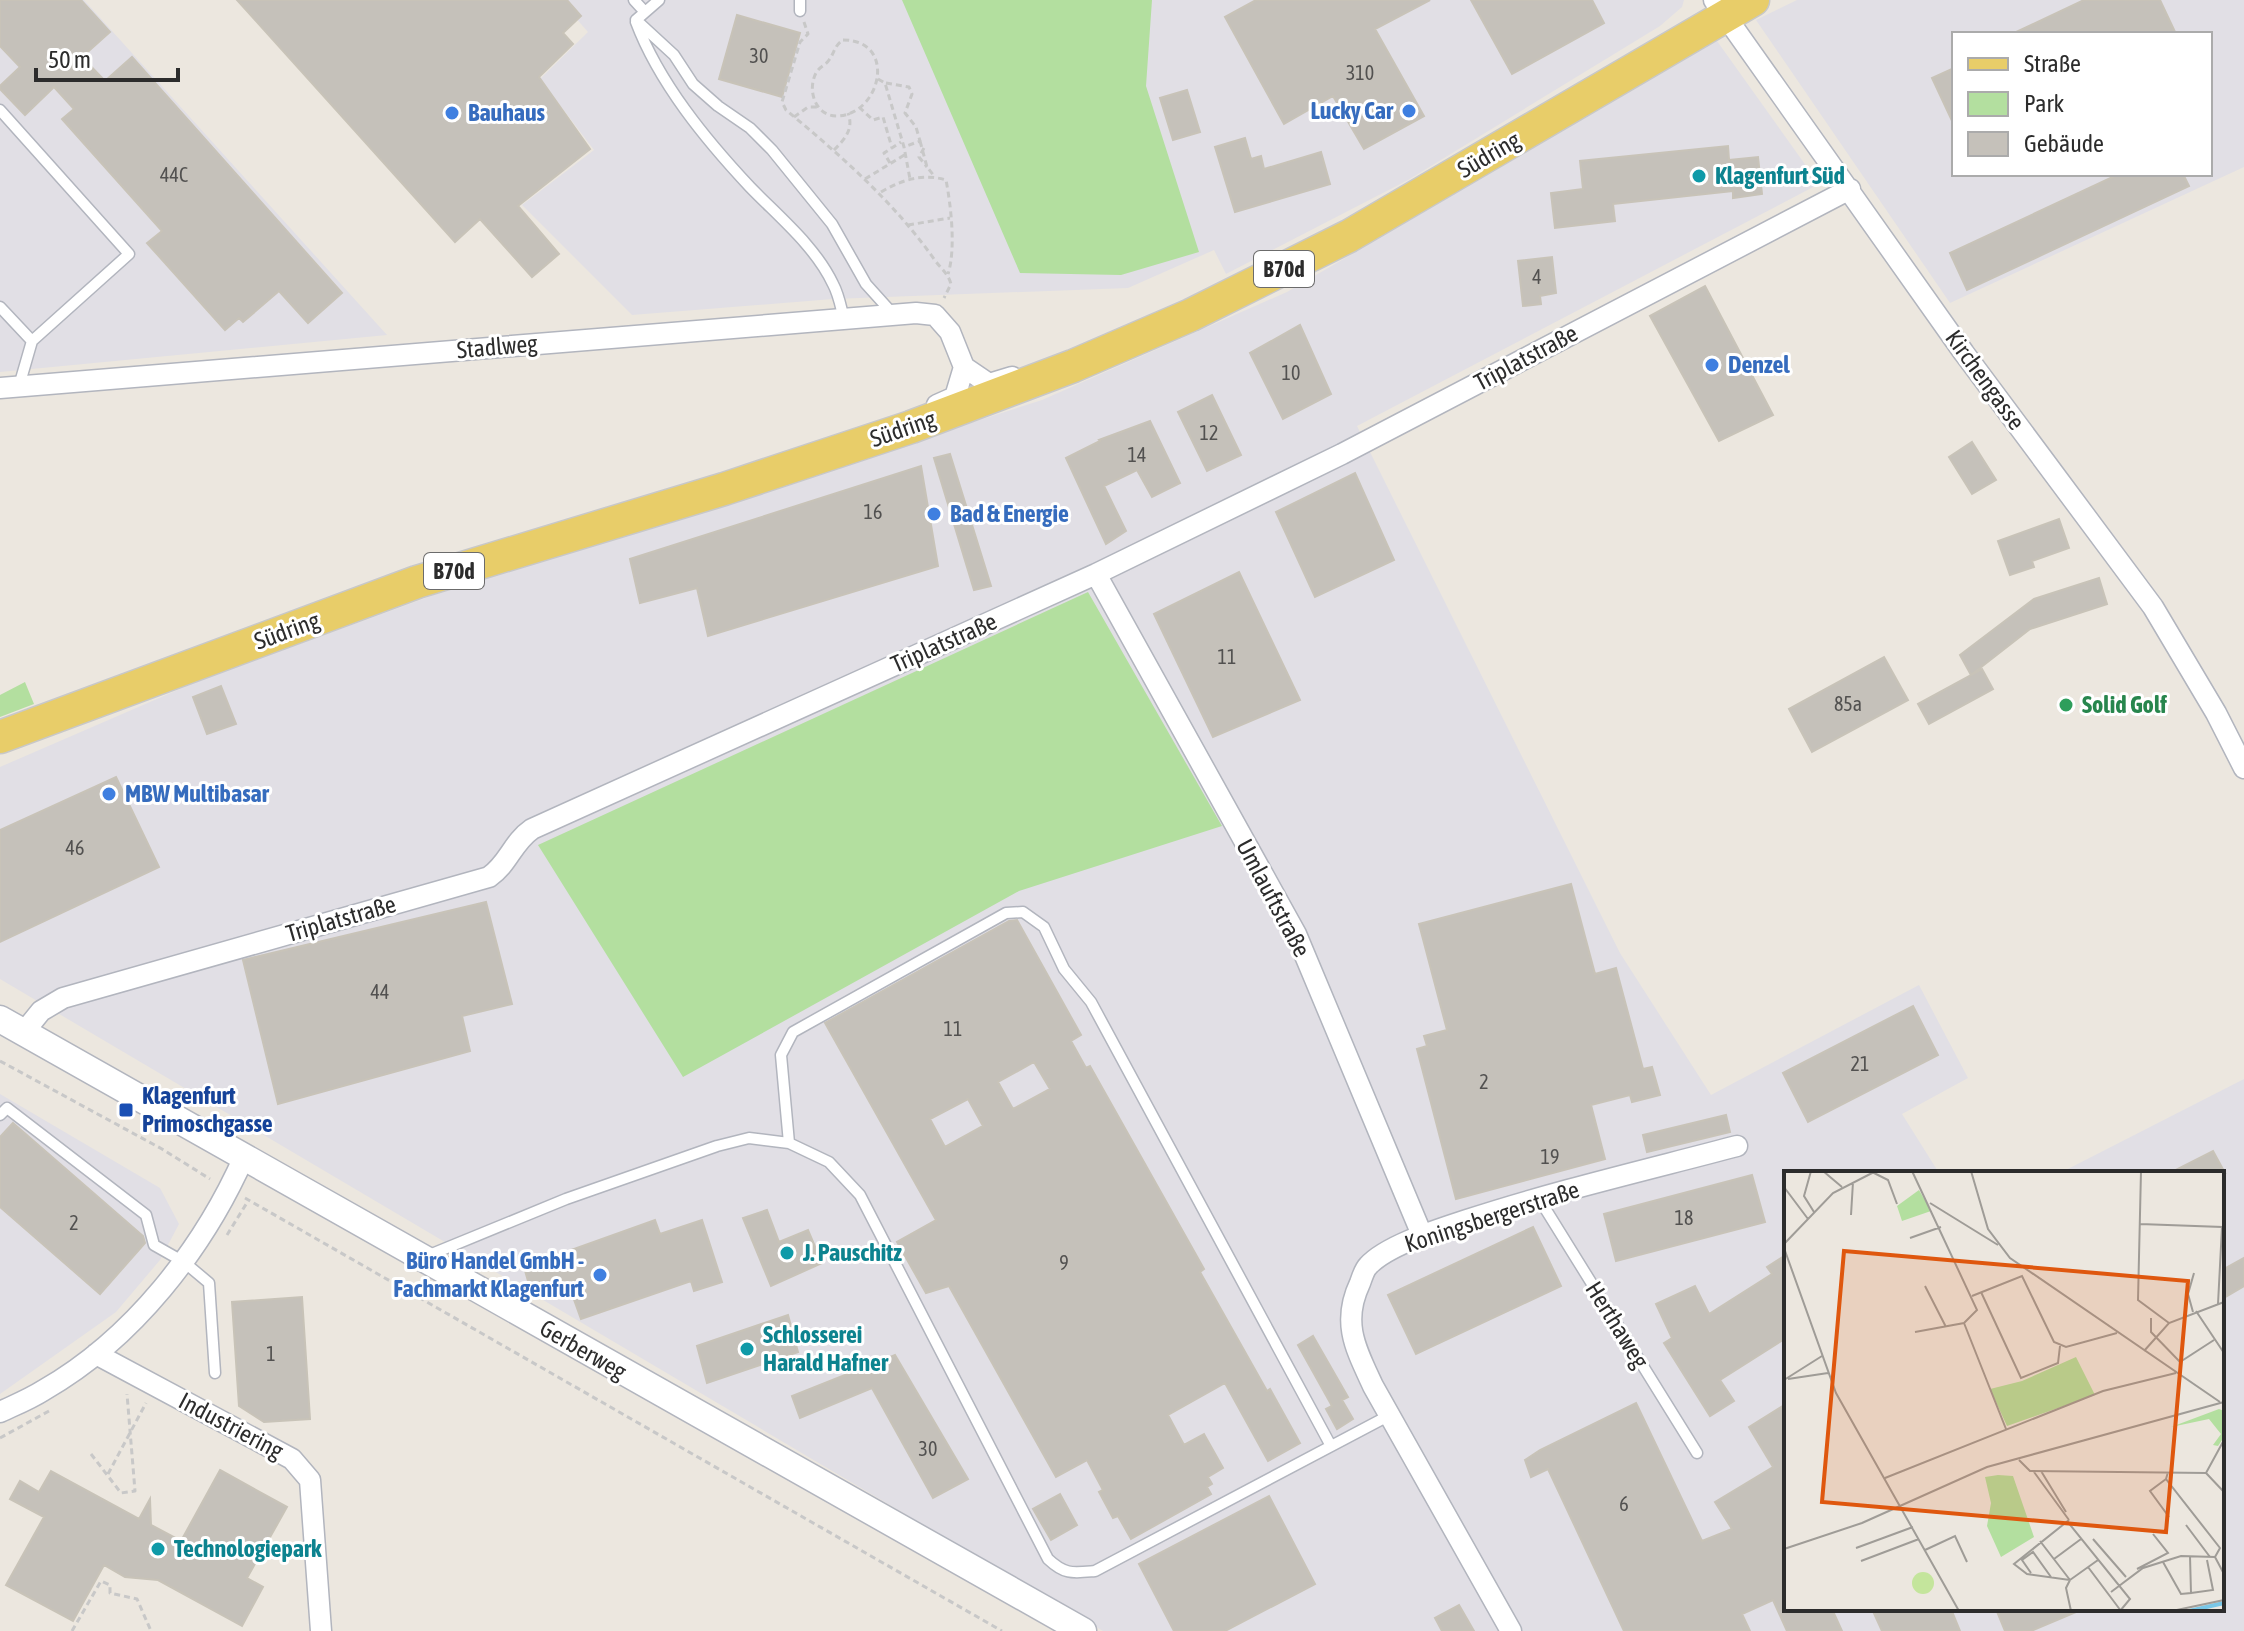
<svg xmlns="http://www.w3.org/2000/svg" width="2244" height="1631" viewBox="0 0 2244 1631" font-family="'Asap Condensed',sans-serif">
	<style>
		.industrial { fill: #e1dfe5; fill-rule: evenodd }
		.green { fill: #b3df9f }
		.building { fill: #c5c1ba; stroke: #c8c3b8; stroke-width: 2; fill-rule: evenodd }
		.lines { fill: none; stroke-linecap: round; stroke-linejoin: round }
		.service-casing { stroke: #b2b5be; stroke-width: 13 }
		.minor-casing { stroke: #b2b5be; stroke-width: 23 }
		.tertiary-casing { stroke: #b2b5be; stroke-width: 29 }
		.primary-casing { stroke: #c8c8c8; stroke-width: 35 }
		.path { stroke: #c8c8c8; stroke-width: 3; stroke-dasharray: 6 4; stroke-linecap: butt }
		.service { stroke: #fff; stroke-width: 10 }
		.minor { stroke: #fff; stroke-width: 20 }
		.tertiary { stroke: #fff; stroke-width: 26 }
		.primary { stroke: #e8cd69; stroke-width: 32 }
		.shop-dot { fill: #3f7fe0; stroke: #fff; stroke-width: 3 }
		.culture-dot { fill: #0f9aa8; stroke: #fff; stroke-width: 3 }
		.leisure-dot { fill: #2e9e5b; stroke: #fff; stroke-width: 3 }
		.transit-dot { fill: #1a4fb4; stroke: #fff; stroke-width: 3 }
		.labels { text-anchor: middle; stroke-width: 6; stroke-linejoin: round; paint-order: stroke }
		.number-label { font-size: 20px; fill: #525150 }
		.shield { fill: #fff; stroke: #6b6b6b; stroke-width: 2 }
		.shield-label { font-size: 22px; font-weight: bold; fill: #2c2c2c }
		.shop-label { font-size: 24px; font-weight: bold; fill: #366cbe; stroke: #fff; text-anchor: start }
		.street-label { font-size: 24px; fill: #2c2c2c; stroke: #fff }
		.culture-label { font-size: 24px; font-weight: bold; fill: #0d838f; stroke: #fff; text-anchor: start }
		.leisure-label { font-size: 24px; font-weight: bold; fill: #27864d; stroke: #fff; text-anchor: start }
		.transit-label { font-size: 24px; font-weight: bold; fill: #164399; stroke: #fff; text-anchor: start }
		.inset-river { fill: none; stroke: #79c7e7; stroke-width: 4 }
		.inset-road { fill: none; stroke: #9f9c97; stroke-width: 2 }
		.view { fill: #df570e; fill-opacity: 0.15; stroke: #df570e; stroke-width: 4 }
		.inset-edge { fill: none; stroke: #2c2c2c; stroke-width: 4 }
	</style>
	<rect width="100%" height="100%" fill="#ece7df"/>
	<path class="industrial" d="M0,0h84l303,335 -387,37z
		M560,0h1124l-2,7 -22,19 -252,154 -182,94 -12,-24 -86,38 -295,11 -201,16 -110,-110 72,-55 -54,-71 48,-47z
		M1797,0h447v167l-294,136 -194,-283zM1954,34h256v140h-256z
		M1717,41l102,143 -462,242 263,527 91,142 208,-110 49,93 -66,36 37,59h-153v436h436v-436h-162l184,-94v552h-1141l-1103,-652v-212l203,-88 231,-84 608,-195 245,-108z
		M0,1094l160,94 19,36 -19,36 -44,52 -116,82z"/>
	<path class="green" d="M902,0h250l-6,86 53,166 -78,23 -101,-2z
		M1088,592l134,234 -203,65 -336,186 -145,-232z
		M25,682l9,22 -34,13v-22z"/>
	<path class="building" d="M0,0h81l29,32 -28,25 23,24 27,-24 210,236 -34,30 -29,-32 -36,31 -4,-4 -14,12 -78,-87 15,-12 -100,-112 12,-10 -20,-22 -29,28 -25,-26v-3l20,-19 -20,-21z
		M237,0h330l14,16 -18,17 10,11 -34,33 51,72 -72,57 41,48 -27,23 -52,-58 -25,23z
		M1256,0h174l-55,29 49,87 -60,33 -31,-53 -49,28 -59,-107z
		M1471,0h121l12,23 -92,51z
		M2084,0h76l16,34h-164z
		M737,15l63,18 -18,64 -63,-18z
		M1954,68v57l-22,-47z
		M1187,90l13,42 -27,8 -13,-42z
		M1245,138l6,21 10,-3 3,13 57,-17 9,32 -95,28 -20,-65z
		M1728,146l1,14 29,-3 4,37 -29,4v-7l-120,13 2,17 -60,7 -4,-35 32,-4 -3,-28z
		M2119,174h64l6,12 -222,104 -17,-37z
		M1552,257l4,36 -16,3 1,8 -18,2 -5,-45z
		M1705,286l68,129 -54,26 -69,-125z
		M1300,325l31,69 -48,25 -33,-66z
		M1212,395l29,60 -34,16 -29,-59z
		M1150,421l30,62 -28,14 -15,-27 -33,16 22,45 -20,13 -40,-86 34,-17 -1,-1z
		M1972,442l24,38 -24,14 -23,-37z
		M950,454l41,132 -17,4 -40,-132z
		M921,466l17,100 -230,70 -11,-48 -57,15 -10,-44z
		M1355,473l39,87 -79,37 -39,-85z
		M2059,519l10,29 -37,13 2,6 -24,8 -12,-34z
		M1239,572l61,128 -87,37 -59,-123z
		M2099,578l8,26 -77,25 -59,46 -11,-20 74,-56z
		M1884,657l24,43 -96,52 -23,-43z
		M1982,669l11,20 -64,35 -11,-20z
		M221,686l15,38 -29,10 -14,-37z
		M116,777l43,90 -159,75v-112z
		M1571,884l24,90 21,-6 27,101 9,-2 8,28 -28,7 -2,-7 -39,10 14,54 -149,40 -39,-150 10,-3 -3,-10 23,-6 -28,-106z
		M486,902l26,102 -50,12 8,35 -192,53 -35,-144z
		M1017,920l64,115 -10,6 15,27 4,-2 114,203 -4,3 67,119 3,-2 30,54 -32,18 -43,-78 -57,32 16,30 20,-11 19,34 -15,9 4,7 -5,3 4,7 -80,45 -13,-23 -5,2 -14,-26 4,-2 -16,-30 -31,17 -107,-191 -23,7 -29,-51 39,-22 -111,-197 184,-102zM1034,1062l16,27 -37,20 -15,-27zM968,1099l15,27 -38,21 -15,-28z
		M1913,1006l25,49 -130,67 -25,-49z
		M1726,1115l4,17 -83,20 -4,-17z
		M13,1123l130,113 2,7 -45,51 -100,-87v-70z
		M2213,1151l12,22h-55z
		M1752,1175l13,47 -149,39 -12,-47z
		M767,1210l12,32 29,-12 14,33 -51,23 -28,-68z
		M655,1220l5,14 42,-14 20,62 -28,9 -3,-10 -110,38 -13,-36 -36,12 -8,-28z
		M1533,1227l28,59 -145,68 -28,-59z
		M1786,1255v83l-66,42 14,21 -24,15 -46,-73 8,-5 -16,-34 39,-18 14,28 63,-40 -5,-7z
		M2244,1258v28l-22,13v-29z
		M302,1297l8,122 -46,3 -25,-16 -7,-104z
		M788,1315l10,37 -91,31 -10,-37z
		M1313,1336l35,61 -6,3 11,19 -16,10 -11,-20 6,-3 -34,-61z
		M895,1355l73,124 -35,19 -61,-110 -72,30 -8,-22z
		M1636,1403l66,138 30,-12 -17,-27 58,-35 -24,-40 37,-23v205h46l10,22h-55l-14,-31 -31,14 8,17h-126l-76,-162 -17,8 -6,-17 15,-10z
		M220,1470l67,37 -40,71 16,9 -21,39 -84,-46 -33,-3 -21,-12 -31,56 -67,-36 38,-68 -34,-18 10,-18 19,11 12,-21 88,48 11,-20 1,26 30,16z
		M1060,1494l17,31 -26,15 -18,-31z
		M1269,1496l46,88 -90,47h-51l-35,-67z
		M1459,1605l15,26h-32l-7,-13z
		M1872,1609h79l9,22h-78z
		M1996,1609h87l-52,22h-26z"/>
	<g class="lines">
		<defs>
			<path id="service" d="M634,0l11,12
				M800,0v11
				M636,20l38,35 19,29 25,22 32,22 22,22 60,74 34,60 27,30
				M636,20l23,-20
				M636,22c23,61 70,118 114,165 29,30 65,59 83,97 6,11 8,24 11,35
				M0,110l129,144 -97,87
				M0,307l32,34 -13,45
				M0,1115l7,-7 139,107 8,30 30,17 25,21 6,90
				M789,1143l-8,-88 12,-23 213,-119 17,-1 21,15 20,42 27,33 240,444
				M1538,1197l159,256
				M427,1256l139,-57 151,-53 32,-8 40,5 40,19 31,33 188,364c17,16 25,14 47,12l295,-156"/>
			<path id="minor" d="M1714,0l250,353 189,254 63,106 28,55
				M0,388l916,-75 19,2 15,17 14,35 25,17 23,-7
				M937,405l18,-8 9,-30
				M1096,574l200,360 126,301
				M24,1032l17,-21 22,-13 426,-121c20,-14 23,-34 43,-48l564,-255 246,-120 508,-265
				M96,1354l196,105 18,21 11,151
				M0,1412c15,-7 30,-13 44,-22 89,-51 159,-141 200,-233
				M1511,1631l-138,-245c-17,-37 -32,-63 -13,-103 2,-5 4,-13 8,-17 19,-21 72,-37 99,-46 89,-29 179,-50 270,-74"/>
			<path id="tertiary" d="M0,1019l1083,612"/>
			<path id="primary" d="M0,737l417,-155 307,-93 187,-62 162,-61 118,-51 158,-79 404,-236"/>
		</defs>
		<use href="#service" class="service-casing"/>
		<use href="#minor" class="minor-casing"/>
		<use href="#tertiary" class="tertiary-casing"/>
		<use href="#primary" class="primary-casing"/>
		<path class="path" d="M804,22l4,12 -8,8 -18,60 4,8c54,45 107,91 148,149 7,10 14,14 17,25l-7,14
			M843,40c55,0 38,75 -6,76 -22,0 -30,-26 -21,-43 3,-6 10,-8 13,-13 6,-8 5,-14 14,-20z
			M878,79l7,4 19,64 6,32
			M886,83l23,4 3,7 -7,19 11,14 4,14 -16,6
			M859,107l14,13 10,-3 9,31
			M794,117l14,-10h10
			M920,141l7,26 8,10
			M924,148l-5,9 8,10
			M834,150c11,-11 20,-21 14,-37
			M890,163l-6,-10 17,-11
			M865,179l41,-25
			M881,192c20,-12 42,-19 65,-12 5,26 10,69 2,94
			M908,225l42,-7
			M0,1061l162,88 48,30
			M245,1198l757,433
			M227,1235l21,-34
			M0,1438l49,-27
			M91,1454l30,39 14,-2 -8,-97
			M108,1474l38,-71
			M72,1631l29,-50 9,4v8l27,6 14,32"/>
		<use href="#service" class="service"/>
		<use href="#minor" class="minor"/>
		<use href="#tertiary" class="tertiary"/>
		<use href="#primary" class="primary"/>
	</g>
	<g class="shop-dot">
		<circle cx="1409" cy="111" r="8"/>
		<circle cx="452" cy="113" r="8"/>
		<circle cx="1712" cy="365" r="8"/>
		<circle cx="934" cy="514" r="8"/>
		<circle cx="109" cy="794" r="8"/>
		<circle cx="600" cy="1275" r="8"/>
	</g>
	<g class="culture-dot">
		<circle cx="1699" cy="176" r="8"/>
		<circle cx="787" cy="1253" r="8"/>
		<circle cx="747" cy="1349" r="8"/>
		<circle cx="158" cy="1549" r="8"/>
	</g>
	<circle class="leisure-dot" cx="2066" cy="705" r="8"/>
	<rect class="transit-dot" x="118" y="1102" width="16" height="16" rx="4"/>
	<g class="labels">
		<g class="number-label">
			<text x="759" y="63">30</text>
			<text x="1360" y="80">310</text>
			<text x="174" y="182">44C</text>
			<text x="1537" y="284">4</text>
			<text x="1291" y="380">10</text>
			<text x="1209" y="440">12</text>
			<text x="1137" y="462">14</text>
			<text x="873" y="519">16</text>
			<text x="1227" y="664">11</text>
			<text x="1848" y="711">85a</text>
			<text x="75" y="855">46</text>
			<text x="380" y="999">44</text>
			<text x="953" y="1036">11</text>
			<text x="1860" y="1071">21</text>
			<text x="1484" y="1089">2</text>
			<text x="1550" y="1164">19</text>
			<text x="1684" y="1225">18</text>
			<text x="74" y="1230">2</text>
			<text x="1064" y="1270">9</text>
			<text x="271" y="1361">1</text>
			<text x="928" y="1456">30</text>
			<text x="1624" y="1511">6</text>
		</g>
		<g class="shield">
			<rect x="1254" y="251" width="60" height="36" rx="6"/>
			<rect x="424" y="553" width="60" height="36" rx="6"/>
		</g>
		<g class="shield-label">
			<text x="1284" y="277">B70d</text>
			<text x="454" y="579">B70d</text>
		</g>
		<g class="shop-label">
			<text x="1393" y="119" text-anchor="end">Lucky Car</text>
			<text x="468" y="121">Bauhaus</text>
			<text x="1728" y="373">Denzel</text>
			<text x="950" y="522">Bad &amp; Energie</text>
			<text x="125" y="802">MBW Multibasar</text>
			<text x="584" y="1269" text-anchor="end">Büro Handel GmbH -<tspan x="584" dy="28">Fachmarkt Klagenfurt</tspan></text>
		</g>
		<g class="street-label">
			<text transform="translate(1489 155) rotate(-30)" y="8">Südring</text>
			<text transform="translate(497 347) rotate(-5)" y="8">Stadlweg</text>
			<text transform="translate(1526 358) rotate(-28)" y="8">Triplatstraße</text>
			<text transform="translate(1985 380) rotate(54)" y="8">Kirchengasse</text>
			<text transform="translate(903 429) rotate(-19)" y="8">Südring</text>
			<text transform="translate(287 631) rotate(-20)" y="8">Südring</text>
			<text transform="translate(944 643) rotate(-24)" y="8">Triplatstraße</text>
			<text transform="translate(1273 898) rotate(62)" y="8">Umlauftstraße</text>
			<text transform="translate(341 919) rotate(-16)" y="8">Triplatstraße</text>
			<text transform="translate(1492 1217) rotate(-18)" y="8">Koningsbergerstraße</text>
			<text transform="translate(1617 1325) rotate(58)" y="8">Herthaweg</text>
			<text transform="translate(583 1350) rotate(30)" y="8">Gerberweg</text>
			<text transform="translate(231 1426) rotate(28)" y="8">Industriering</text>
		</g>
		<g class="culture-label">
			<text x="1715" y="184">Klagenfurt Süd</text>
			<text x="803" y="1261">J. Pauschitz</text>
			<text x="763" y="1343">Schlosserei<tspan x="763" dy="28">Harald Hafner</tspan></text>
			<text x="174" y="1557">Technologiepark</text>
		</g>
		<g class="leisure-label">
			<text x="2082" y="713">Solid Golf</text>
		</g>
		<g class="transit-label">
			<text x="142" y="1104">Klagenfurt<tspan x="142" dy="28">Primoschgasse</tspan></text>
		</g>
	</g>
	<g transform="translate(1784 1171)">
		<rect width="440" height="440" fill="#ece7df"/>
		<path d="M135,19l12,21 -29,10 -5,-15zM292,186l19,38 -88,31 -17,-37 32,-8zM435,238l5,2v26l-6,9 -5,-1 8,-11 -12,-15 -38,8zM214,304l15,1 21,61 -33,20 -14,-31 4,-23 -6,-26z" fill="#b3df9f"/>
		<path d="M128 412a11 11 0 1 1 22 0a11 11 0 1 1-22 0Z" fill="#c4e59c"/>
		<path class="inset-river" d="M405,440l35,-8"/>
		<path class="inset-road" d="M27,0l-7,25 10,16M39,0l19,16M128,0l65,139 -13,13 -49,9M187,0l17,58 22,29 210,144M357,0l-3,129 31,23M90,2l14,7 9,24M0,16l24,32M146,32l68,42M67,44l2,-33M356,53l82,3 -4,77M126,67l31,-11M0,73l49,-51 43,-22M0,77l52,145 123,218M141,115l21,41M197,121l40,86 37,-15 2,-17M188,125l50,-20 32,66 12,5 51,-14M412,140l28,42M409,141l-5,-18 6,-21M367,147v14l29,30 34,-22M180,152l42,106M360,180l25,-28 55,-21M4,208l40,-6M0,209l38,-24M235,289l11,11 176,2 18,-33M257,300l25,41M250,301l35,48M384,301l-2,7 54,69 -5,9M422,302l18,19M101,307l218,-87 73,-18M382,308l-16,12 19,26M285,349l-55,44 13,10 43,6 -4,8 5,23M283,350l63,78 -10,12M402,354l24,32M309,368l33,38M256,370l30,39 28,-20M72,377l57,-21M0,378l78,-26 125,-56 237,-65M141,379l30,-14 12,26M270,388l27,-20M77,390l58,-22M379,391l18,32 10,-1 -1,-37M304,396l33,44M353,398l31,-16 -15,-19M247,402l-9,-13 11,-8 18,25M327,421l32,-24 38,-12 34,1 9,17M407,422l22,-3 -6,-30M388,440l52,-11"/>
		<path class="view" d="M60,80l344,30 -22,251 -344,-30z"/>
		<rect width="440" height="440" class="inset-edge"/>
	</g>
	<rect x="1952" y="32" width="260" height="144" fill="#ffffff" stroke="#ababab" stroke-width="2"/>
	<rect x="1968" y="58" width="40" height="12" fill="#e8cd69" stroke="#ababab" stroke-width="2"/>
	<text x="2024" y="72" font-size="24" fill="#2c2c2c">Straße</text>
	<rect x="1968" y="92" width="40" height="24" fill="#b3df9f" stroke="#ababab" stroke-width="2"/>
	<text x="2024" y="112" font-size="24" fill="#2c2c2c">Park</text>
	<rect x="1968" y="132" width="40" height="24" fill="#c5c1ba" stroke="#ababab" stroke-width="2"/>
	<text x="2024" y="152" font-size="24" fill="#2c2c2c">Gebäude</text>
	<path d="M36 68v12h142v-12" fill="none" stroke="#2c2c2c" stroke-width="4"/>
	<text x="48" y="68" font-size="24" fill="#2c2c2c" stroke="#ffffff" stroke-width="6" paint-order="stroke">50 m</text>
</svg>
